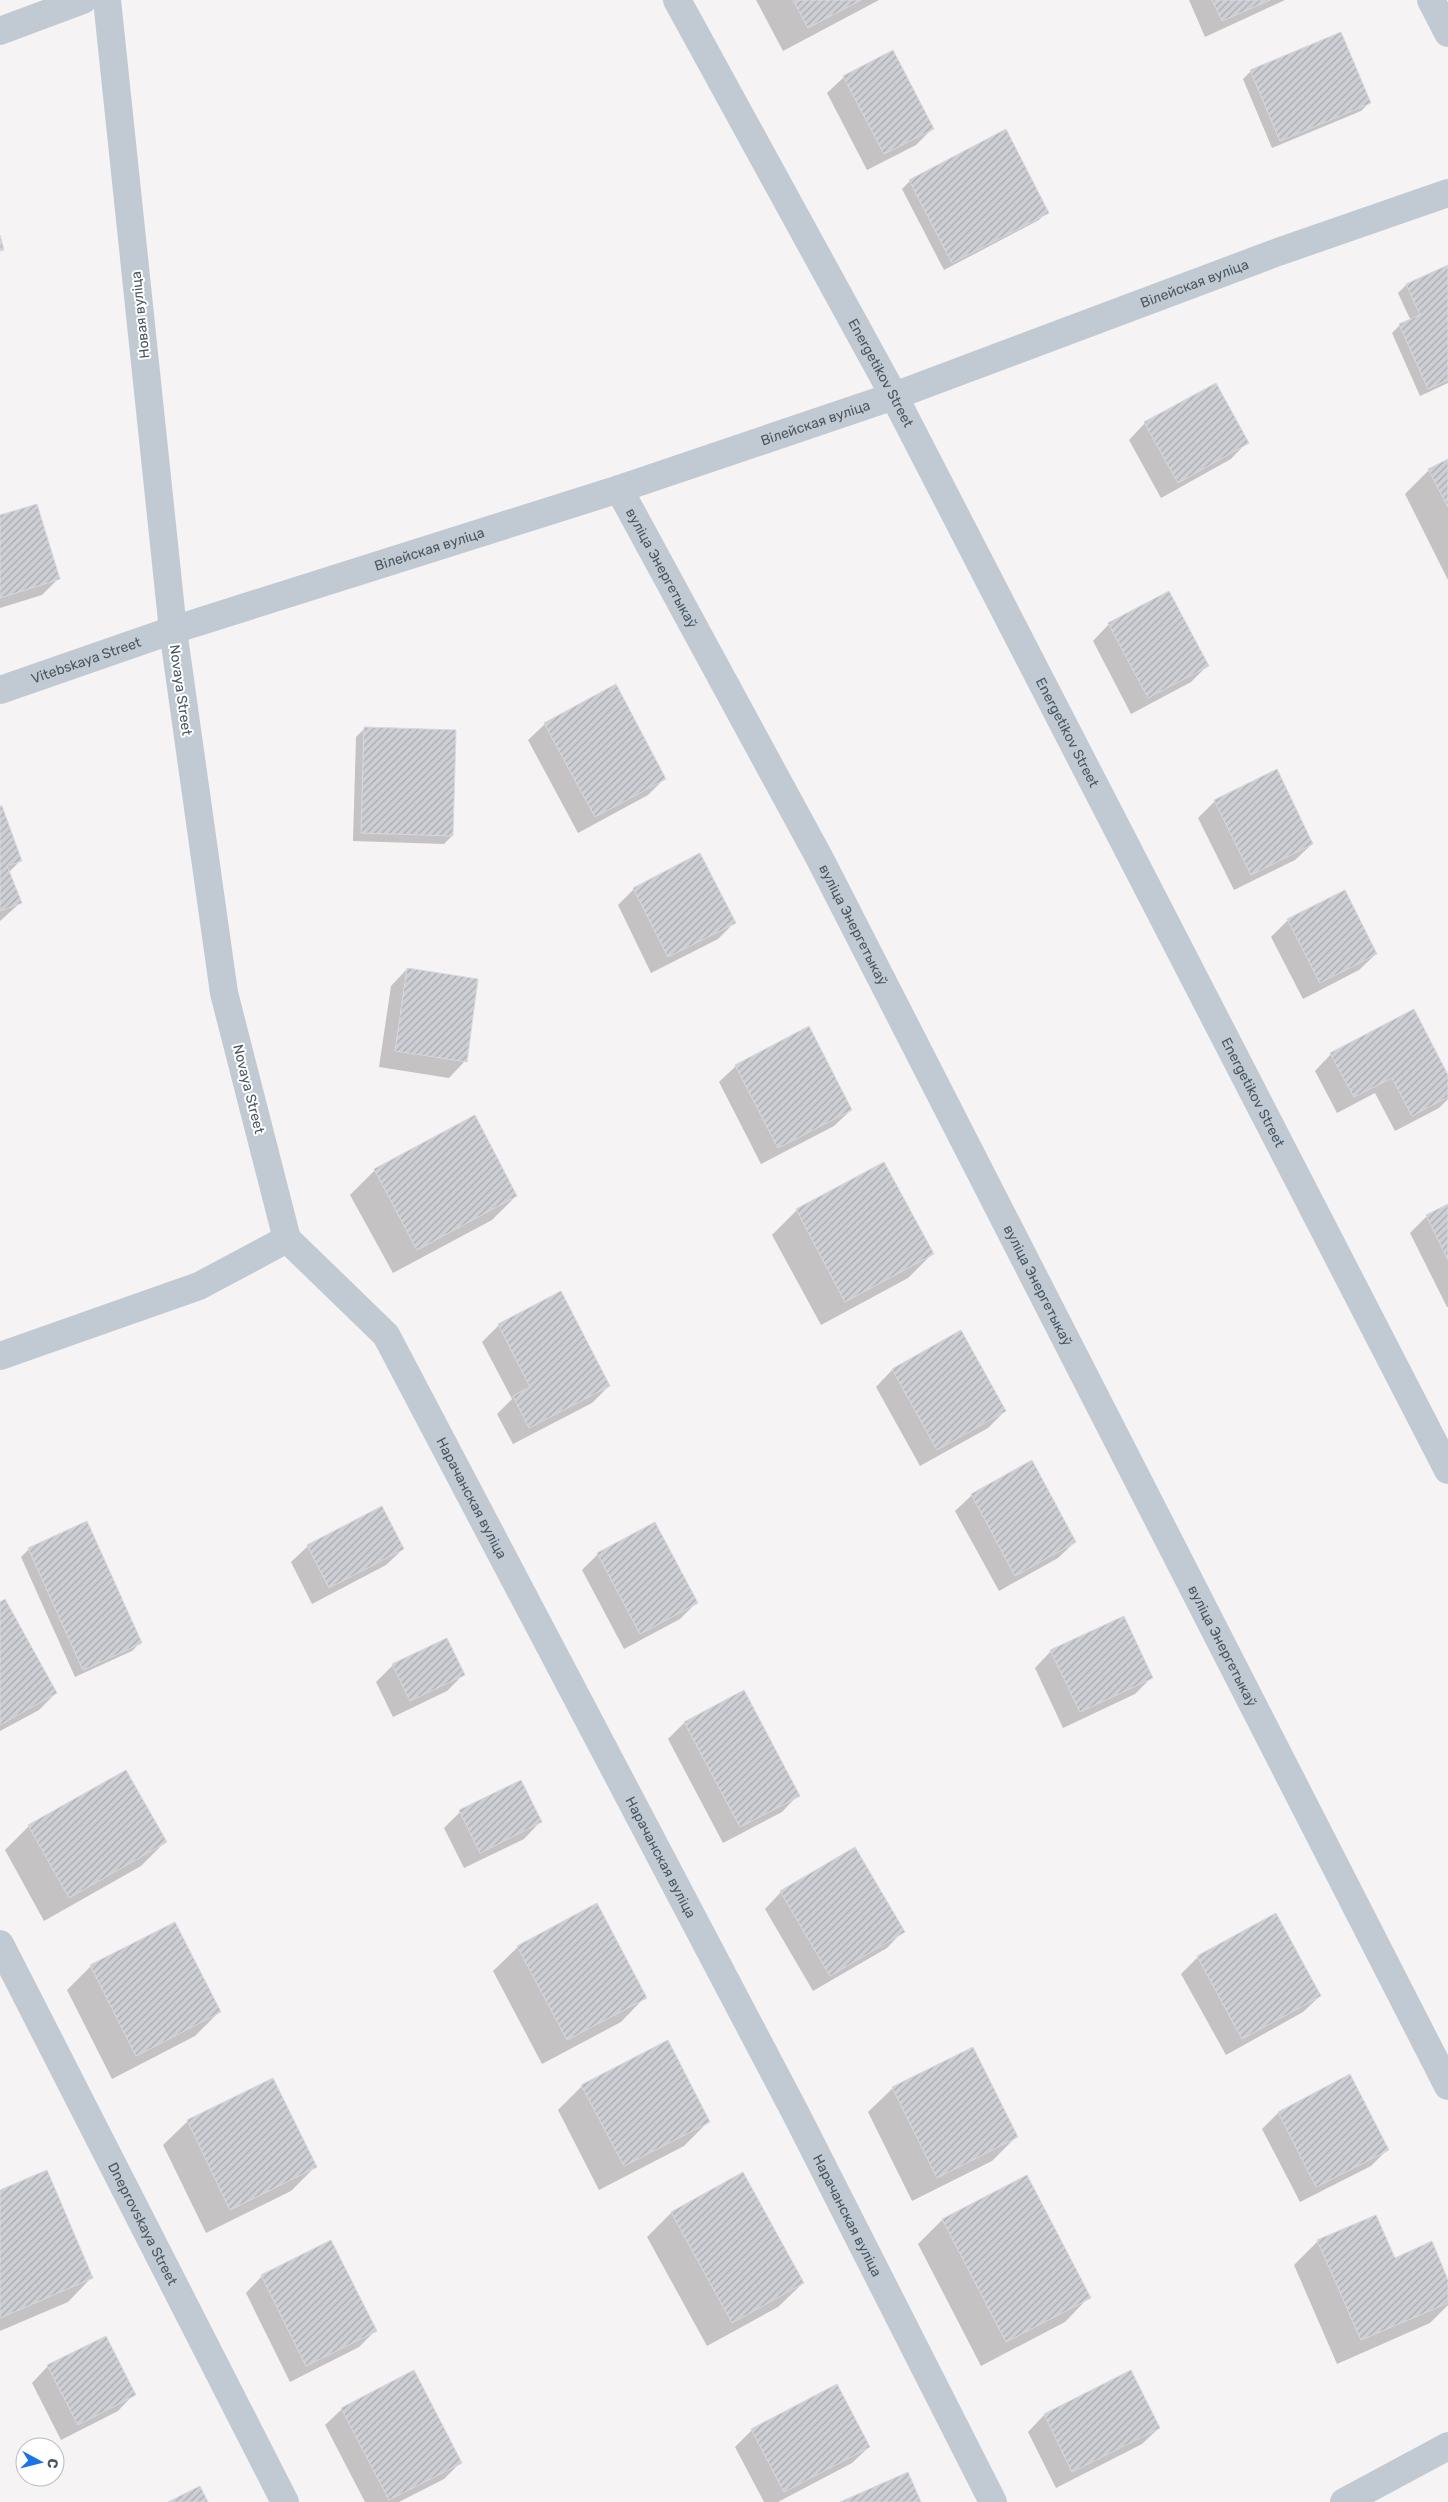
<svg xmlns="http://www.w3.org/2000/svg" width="1448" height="2502" viewBox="0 0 1448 2502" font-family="Rubik,sans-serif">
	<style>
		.shadow { fill: #0003 }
		.building { fill: url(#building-hatch); stroke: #d7d9de }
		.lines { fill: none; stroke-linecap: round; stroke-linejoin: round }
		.minor { stroke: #c1cad2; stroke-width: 28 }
		.labels { text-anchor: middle; stroke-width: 4; stroke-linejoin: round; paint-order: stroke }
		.street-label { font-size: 14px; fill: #4a5661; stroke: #fff }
	</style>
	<defs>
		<pattern id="building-hatch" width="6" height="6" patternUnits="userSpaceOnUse" patternTransform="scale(1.25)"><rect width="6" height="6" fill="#cdcfd5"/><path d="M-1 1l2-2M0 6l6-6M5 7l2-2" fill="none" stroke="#a8abb0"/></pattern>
	</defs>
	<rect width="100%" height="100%" fill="#f5f3f3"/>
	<path class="shadow" d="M756,0h123l-96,51z
		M1189,0h96l-80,37z
		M1251,71l118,32 -8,8 -89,37 -29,-69z
		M844,77l88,52 -16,16 -49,25 -40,-77z
		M910,181l137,31 -8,8 -95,50 -42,-81z
		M1448,266v117l-28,13 -28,-63 8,-8 11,-4 -13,-28 8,-8z
		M1145,423l102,19 -16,17 -70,39 -32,-58z
		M1448,460v120l-43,-86 24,-24z
		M0,517l58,62 -16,16 -42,13z
		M1109,624l98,42 -16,16 -60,32 -38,-73z
		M545,724l120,54 -17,17 -70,38 -50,-93z
		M364,729l88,107 -8,8 -91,-3 3,-104z
		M1215,801l97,43 -17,16 -61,30 -36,-72z
		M0,808l21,52 -12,12 11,31 -20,18z
		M634,889l100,34 -16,16 -67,34 -33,-68z
		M1288,920l88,34 -17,16 -56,29 -32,-62z
		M407,969l58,92 -16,17 -70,-11 12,-81z
		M1331,1054l117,24v21l-9,9 -44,23 -20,-38 -38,20 -22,-42z
		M736,1066l115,44 -17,16 -73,38 -42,-82z
		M474,1117l42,79 -24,24 -99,53 -43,-78 25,-25z
		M884,1164l48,90 -24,24 -87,47 -49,-90 25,-25z
		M1448,1205v102h-1l-37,-74 17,-17z
		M499,1325l110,61 -17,17 -79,41 -16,-30 15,-15 -30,-57z
		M960,1332l45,79 -17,17 -68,38 -44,-79 16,-17z
		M972,1495l103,47 -17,16 -59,33 -44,-80z
		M308,1546l95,3 -17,16 -74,39 -21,-42z
		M29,1549l111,94 -8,8 -57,26 -54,-120z
		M598,1554l99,48 -17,17 -56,30 -42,-79z
		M0,1603l56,90 -17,17 -39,21z
		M1051,1651l100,27 -16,16 -72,34 -28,-60z
		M393,1665l70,10 -16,16 -54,26 -17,-35z
		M743,1691l55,104 -16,17 -59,31 -55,-104 16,-16z
		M460,1812l80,10 -16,17 -60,29 -20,-40z
		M29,1826l136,16 -24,24 -97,55 -39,-71z
		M781,1892l122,39 -16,17 -74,43 -48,-82z
		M596,1905l49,92 -24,25 -79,42 -49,-93 25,-24z
		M1198,1957l122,39 -17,16 -77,43 -45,-81z
		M91,1966l128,46 -24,24 -83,43 -45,-89z
		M582,2086l127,35 -25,25 -85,44 -41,-80z
		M893,2088l123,49 -24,24 -80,40 -44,-89z
		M1278,2113l110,36 -17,17 -71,36 -38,-73z
		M188,2121l127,46 -24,24 -85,42 -43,-88z
		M742,2174l61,109 -25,24 -71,39 -60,-109 24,-24z
		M1026,2176l63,121 -24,25 -84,44 -63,-122 24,-24z
		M0,2191l92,86 -24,25 -68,29z
		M1318,2241l76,19 54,23v22l-18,18 -93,41 -43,-99z
		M262,2276l113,55 -16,16 -69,35 -44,-89z
		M48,2366l86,28 -16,17 -57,29 -29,-57z
		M1130,2372l29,56 -17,16 -86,44 -28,-56 16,-17z
		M342,2409l118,54 -16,16 -45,23h-34l-40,-77z
		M752,2430l117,17 -17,16 -74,39h-14l-29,-55z"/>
	<path class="building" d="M793,0h68l-53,28z
		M1212,0h58l-48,21z
		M1341,32l30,71 -91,38 -30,-71z
		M893,50l41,79 -50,25 -41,-78z
		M1006,129l43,84 -97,50 -43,-83z
		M0,235l4,15 -4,1z
		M1448,265v115l-20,9 -29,-65 21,-9 -14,-31z
		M1216,383l33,60 -71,40 -34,-61z
		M1448,459v48l-20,-38z
		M37,504l23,75 -60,19v-83z
		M1169,591l40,75 -61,32 -40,-75z
		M616,684l50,95 -71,38 -51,-94z
		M364,727l92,3 -3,106 -92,-3z
		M1277,769l36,75 -62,31 -37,-75z
		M0,806h2l20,55 -15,5 15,37 -22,8z
		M700,853l36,70 -68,34 -35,-69z
		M1345,890l32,64 -57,29 -33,-64z
		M407,968l71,11 -11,83 -72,-11z
		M1414,1009l34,66v22l-36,19 -20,-38 -38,19 -24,-44z
		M809,1026l43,84 -74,38 -43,-83z
		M475,1115l42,81 -100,54 -43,-81z
		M884,1162l50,92 -89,48 -49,-93z
		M1448,1204v56l-22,-45z
		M561,1291l49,95 -81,42 -16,-32 17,-9 -32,-63z
		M961,1330l45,81 -69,39 -45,-81z
		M1032,1460l44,82 -61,34 -44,-82z
		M382,1506l22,43 -75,39 -22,-43z
		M87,1521l55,122 -59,27 -55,-122z
		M655,1522l43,81 -58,31 -43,-81z
		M5,1599l52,94 -57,32v-123z
		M1124,1616l29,62 -73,34 -30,-62z
		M447,1638l18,37 -55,26 -18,-37z
		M744,1690l56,106 -60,31 -56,-105z
		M126,1770l41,72 -98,56 -41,-73z
		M521,1780l21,42 -62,31 -21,-43z
		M855,1847l50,85 -75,44 -50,-85z
		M597,1903l50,95 -80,42 -50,-94z
		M1276,1913l45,83 -79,43 -45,-83z
		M175,1922l46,90 -85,44 -46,-91z
		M668,2040l42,82 -86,44 -43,-81z
		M973,2047l45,90 -81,41 -45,-91z
		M1350,2074l39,76 -73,37 -38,-75z
		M273,2078l44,89 -87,43 -43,-90z
		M47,2170l46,108 -93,40v-128z
		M743,2172l61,111 -72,40 -61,-111z
		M1027,2175l64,123 -85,44 -64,-123z
		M1376,2215l19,43 37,-17 16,39v23l-87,37 -44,-100z
		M331,2240l46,91 -71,35 -45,-91z
		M106,2336l30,59 -58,30 -31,-60z
		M414,2370l48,93 -73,37 -48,-92z
		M1131,2370l29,58 -88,44 -28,-58z
		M837,2384l33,63 -86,45 -33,-63z
		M908,2472l13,30h-81z
		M200,2486l8,16h-40z"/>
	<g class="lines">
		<g class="minor">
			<path id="s1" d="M677,0l217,396 554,1074"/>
			<path d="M1431,0l17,33"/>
			<path d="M0,31l83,-31"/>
			<path id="s2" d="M619,489l201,370 628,1227"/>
			<path id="s3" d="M0,690l173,-60 446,-141 275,-93 384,-144 170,-59"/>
			<path id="s4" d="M287,1239l99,96 410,779 197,388"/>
			<path d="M0,1356l199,-70 88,-47 -63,-246 -51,-363 -66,-630"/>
			<path id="s5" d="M0,1944l285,558"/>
			<path d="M1344,2502l104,-56"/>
		</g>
	</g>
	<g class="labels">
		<g class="street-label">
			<text dy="5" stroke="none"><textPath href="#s3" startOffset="1262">Вілейская вуліца</textPath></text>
			<text transform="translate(140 315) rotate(-96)" y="5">Новая вуліца</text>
			<text dy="5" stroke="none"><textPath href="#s1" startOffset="425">Energetikov Street</textPath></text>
			<text dy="5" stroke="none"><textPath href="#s3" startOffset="858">Вілейская вуліца</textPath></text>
			<text dy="5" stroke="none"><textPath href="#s3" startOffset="452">Вілейская вуліца</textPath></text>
			<text dy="5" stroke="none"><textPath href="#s2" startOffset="90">вуліца Энергетыкаў</textPath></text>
			<text dy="5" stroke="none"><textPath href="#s3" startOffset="91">Vitebskaya Street</textPath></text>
			<text transform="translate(181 690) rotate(82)" y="5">Novaya Street</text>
			<text dy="5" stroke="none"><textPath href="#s1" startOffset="830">Energetikov Street</textPath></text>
			<text dy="5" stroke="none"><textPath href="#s2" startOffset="495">вуліца Энергетыкаў</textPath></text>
			<text transform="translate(249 1089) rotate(76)" y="5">Novaya Street</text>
			<text dy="5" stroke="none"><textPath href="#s1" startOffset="1235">Energetikov Street</textPath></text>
			<text dy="5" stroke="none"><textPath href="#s2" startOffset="900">вуліца Энергетыкаў</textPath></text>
			<text dy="5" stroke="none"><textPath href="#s4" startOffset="322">Нарачанская вуліца</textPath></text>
			<text dy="5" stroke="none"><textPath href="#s2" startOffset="1305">вуліца Энергетыкаў</textPath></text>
			<text dy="5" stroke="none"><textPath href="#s4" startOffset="728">Нарачанская вуліца</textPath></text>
			<text dy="5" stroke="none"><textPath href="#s4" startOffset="1132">Нарачанская вуліца</textPath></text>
			<text dy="5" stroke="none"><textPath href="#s5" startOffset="314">Dneprovskaya Street</textPath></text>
		</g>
	</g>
	<g transform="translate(40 2462) rotate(97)"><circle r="24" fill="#ffffff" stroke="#b7bbc0"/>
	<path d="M0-4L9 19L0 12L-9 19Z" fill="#1a73e8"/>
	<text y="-8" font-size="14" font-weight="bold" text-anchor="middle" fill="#4a5661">С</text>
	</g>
</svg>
